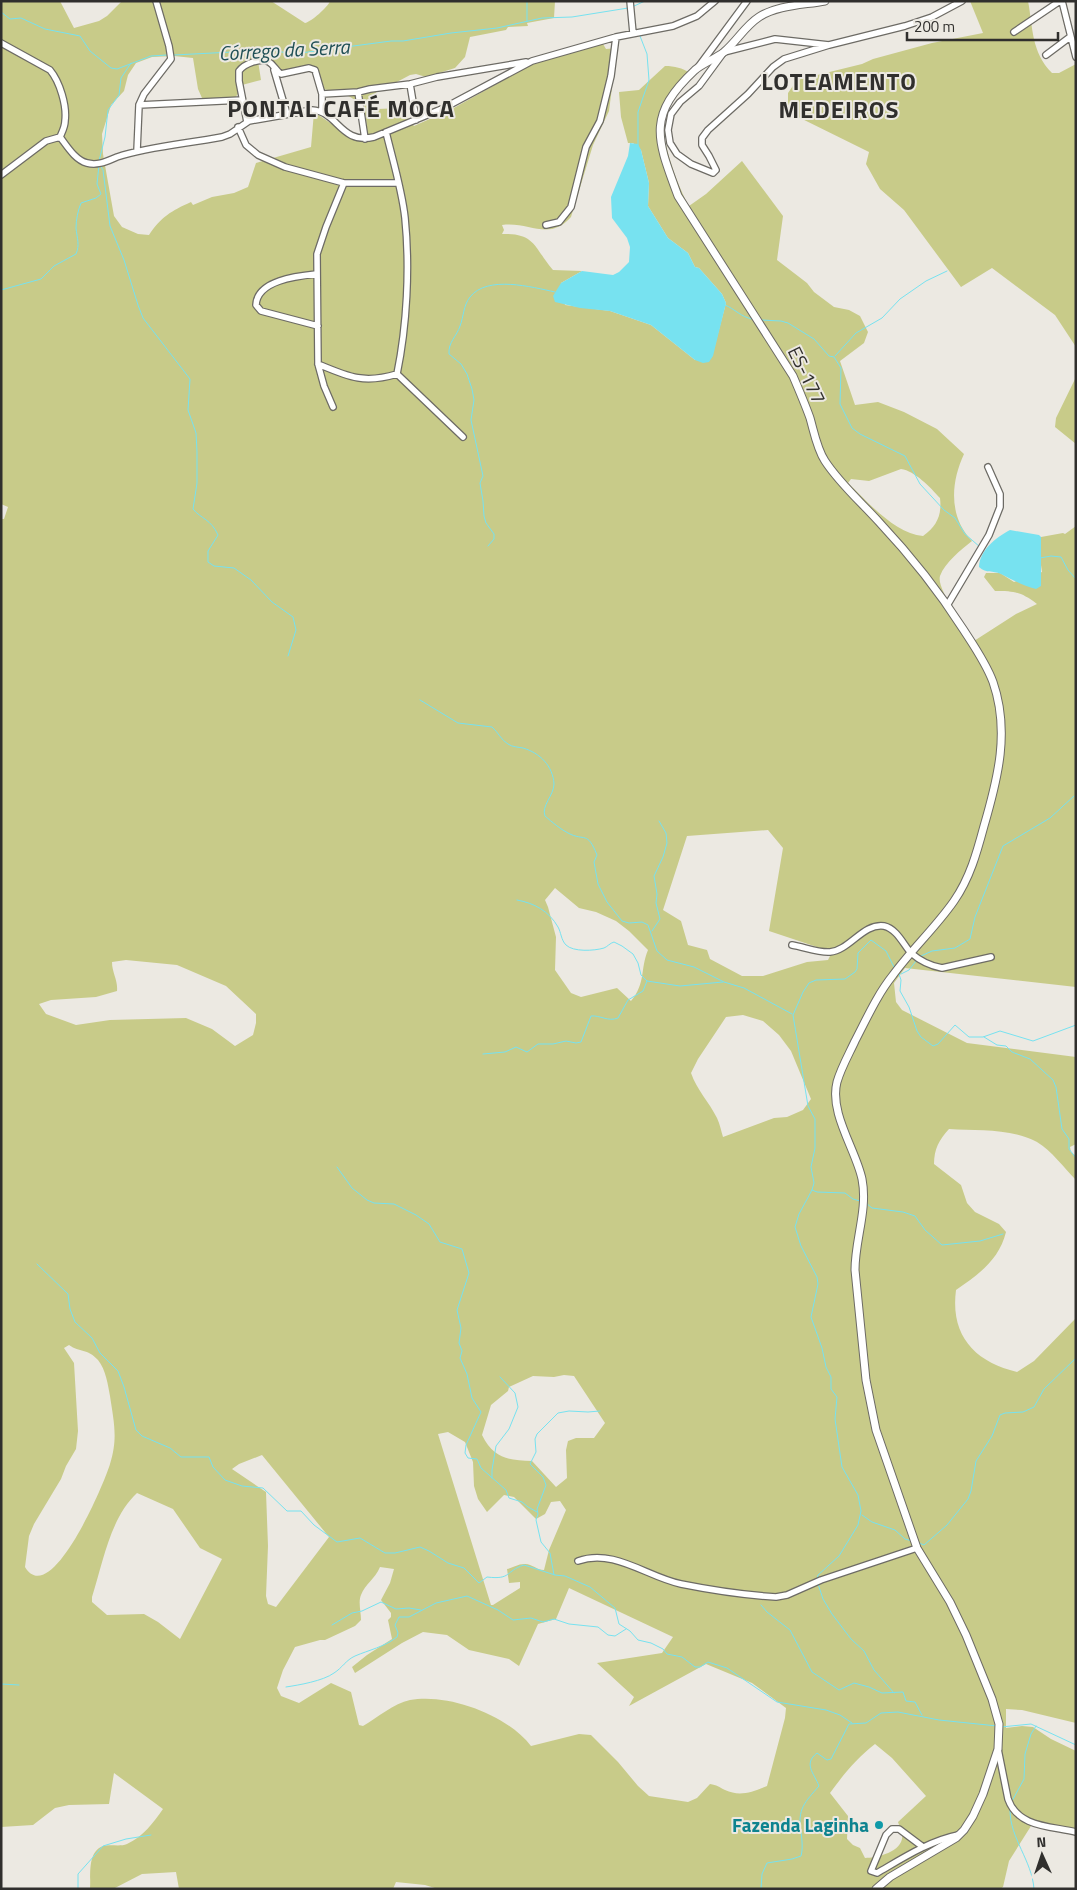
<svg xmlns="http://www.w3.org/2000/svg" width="1077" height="1890" viewBox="0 0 1077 1890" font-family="'Titillium Web',sans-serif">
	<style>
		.green { fill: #c8cb89; fill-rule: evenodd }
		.water { fill: #77e2f0 }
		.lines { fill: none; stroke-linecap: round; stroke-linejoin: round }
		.stream { stroke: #77e2f0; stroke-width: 1 }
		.minor-casing { stroke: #6d6b65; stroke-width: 8 }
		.major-casing { stroke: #6d6b65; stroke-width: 9 }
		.minor { stroke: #fff; stroke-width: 5.5 }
		.major { stroke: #fff; stroke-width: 7 }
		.culture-dot { fill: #0f9aa8; stroke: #ece9e2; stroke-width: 2 }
		.labels { text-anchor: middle; stroke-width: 4; stroke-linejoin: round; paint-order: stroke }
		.street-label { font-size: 19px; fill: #302f2d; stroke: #ece9e2 }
		.culture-label { font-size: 19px; font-weight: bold; fill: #0d838f; stroke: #ece9e2; text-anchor: end }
		.water-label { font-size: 20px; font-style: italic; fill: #1f4f55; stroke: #ece9e2 }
		.district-label { font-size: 24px; font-weight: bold; letter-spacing: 1px; fill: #302f2d; stroke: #ece9e2 }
	</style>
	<rect width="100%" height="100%" fill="#ece9e2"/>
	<path class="green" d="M1,1h59l14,27 25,-7 8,-5 15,-15h149l34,22c6,-1 23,-16 25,-22h225l-1,17 -27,5 1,3 -20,1 -2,3 -36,7 -5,20 -10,11 -29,9 -10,-3 -6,1 -15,8 -19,5 2,21 22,-1 14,18 38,-17 84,-47 67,-18 3,5 11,-1 -8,63 -16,34 -22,72c-22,25 -42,4 -69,8l2,5 -2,4c34,-1 32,14 51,36l29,1 -21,12 4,22 45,6 41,14 44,35 17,-4 14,-53 -4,-9 -23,-26 -4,-1 -7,-14 -20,-15 -20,-32 1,-23 -8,-33 -8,-7h-5l-7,-26 -2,-25 20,-2 26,-24c10,0 17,2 25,7 -5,8 -24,32 -26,39 -6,22 14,75 25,94l17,-12 36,-33 41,55 -6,44 30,23 7,9 20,15 15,3 11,6 8,16 -4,11 -24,18 15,44 23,-3 26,10 33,17 27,25c-13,28 -16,62 8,87 -11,9 -27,21 -32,35 -4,13 26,52 34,65l42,-27 21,-10c-16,-12 -22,-13 -42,-13l-11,-14 2,-4h14l14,9 28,-10 -2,-14 1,-21 22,-4 2,1 11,-8v461l-171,-19 -11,15 2,19 6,8 65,33 109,14v87l-6,3 1,5 5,4v24c-12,-12 -24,-29 -39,-38 -26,-14 -59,-11 -88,-13 -10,11 -15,20 -15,35l27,21 6,18 8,9 24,12 7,8c-7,28 -27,42 -50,58 -6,46 19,72 61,82l17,-11 42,-43v405l-54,-13 -16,-1v19l16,-2 11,1 18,12 25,12v81l-36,-6h-9l-22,35 -6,26 -3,2h-562l-13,-4 -29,-3 -3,7h-214l-3,-17 -34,2 -29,15h-23c1,-14 -3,-37 13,-43 7,-2 17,1 24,-2 17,-8 26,-21 36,-35l-49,-36 -5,31 -40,1 -14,3 -22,17 -32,2v-1308h3l4,-12 -7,-3zM174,56l19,2 5,31 4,9 32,1 7,-9 1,-5 19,-5 -3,-19 16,1 4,5 2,6 35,-2 7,18c15,2 40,8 43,26 2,5 1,11 2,17l-8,5 -17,-6 -28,-19 -3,35 -55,16 -8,24 -14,6 -22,4 -19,8 -2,-3c-20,9 -30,15 -42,33l-11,-1 -16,-7 -8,-11 -11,-62 -1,-20 9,-29 13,-14 4,-16 8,-12 16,-6zM901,469c14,2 29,18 39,29 2,17 -3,28 -17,38 -28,-2 -56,-35 -75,-53l3,-4 18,2zM768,830l15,18 -14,83 63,21 -4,8 -21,2 -44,14h-21l-32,-17 -3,-9 -19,-5 -7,-24 -18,-11 24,-74zM555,888l24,20 17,4 20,9 13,10 19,19c-8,19 -2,33 -17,51l-14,-13 -36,9 -10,-4 -16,-23 1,-33 -8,-30 -3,-7zM126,960l51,5 49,21 30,28v9l-3,12 -18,11 -23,-17 -26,-11 -76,2 -34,5 -30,-11 -7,-10 12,-4 45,-3 21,-6c1,-11 -5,-18 -5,-29zM743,1015l20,6 16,14 12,16 20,48 -8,11 -16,7 -13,1 -51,19c-2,-6 -3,-13 -6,-19 -8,-16 -20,-28 -26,-45l7,-14 28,-42zM69,1345c11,8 18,3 29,15 8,10 10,25 12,36 4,27 8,42 0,68 -5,18 -59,146 -85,103l4,-31 5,-12 27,-45 5,-13 10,-17 2,-18 -4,-68 -10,-15zM564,1375l10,1 31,47 -11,15h-18l-8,3 -2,9 1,28 -11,9 -24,-26c-24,-1 -38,-2 -50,-26l9,-30 17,-14 1,-4 24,-11 21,1zM448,1432l17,10 8,20 1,24 4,13 9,13 17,-17 10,2 22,22 9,-5 6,-12 9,-1 6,9 -17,40 -5,20c-7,0 -13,-7 -20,-6 -6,0 -12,4 -17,5l2,14 11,-1v6l-27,17h-2l-53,-171zM262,1455l67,82 -53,70 -8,-3 -2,-8 2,-50 -2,-54 -34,-23 7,-5zM137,1493l36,16 27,39 22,11 -42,80 -22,-17 -14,-8 -37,1 -15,-13v-5c11,-34 18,-79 45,-104zM380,1567l14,2 -4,14 -9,17 10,13v4l-3,3 4,19 -25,16 -15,12 3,6 47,-30 21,-11 24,3 22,15 40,9 10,7 19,-42 18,-5 13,-31 104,49 -11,16 -65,10 37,34 -5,9 77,-42 46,19 34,25 -1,10 -18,68c-15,6 -27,11 -42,4 -6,-3 -8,-5 -15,-6l-13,14 -9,4 -39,-6 -11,-10 -20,-24 -27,-27 -12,-1 -48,12c-24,-31 -82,-53 -121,-46 -16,3 -33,18 -47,26l-4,-1 -8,-33 -20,-9 -32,20 -18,-7 -4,-8 6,-18 12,-23 25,-7h5l30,-14 6,-6c0,-8 -3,-18 0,-25 4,-11 14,-16 19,-28zM875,1744l17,14 34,38 -28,26c1,4 4,8 4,12 3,17 -24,24 -37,24l-5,-10 -7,-3 -6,-6 1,-23 -18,-23c13,-18 27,-35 45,-49z
		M970,1h58c5,26 3,51 24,72h7l17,-9v283l-21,-32 -63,-47 -31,19 -57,-77 -24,-21 -14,-25 3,-12 -81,-40v-19l9,-13 65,-16 11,-5 59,-16 51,-10z
		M1076,377v67l-21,-17 1,-9z"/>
	<path class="water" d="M630,143l8,1 3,6 8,33 -1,23 20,32 20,15 7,14 4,1 23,26 4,9 -13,53 -4,6 -6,1 -8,-3 -44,-35 -41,-14 -30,-3 -25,-6 -2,-6 8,-13 21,-12 31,4 6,-3 10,-10 1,-15 -3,-9 -15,-20 -1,-21 17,-41z
		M1010,530l29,5 2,2v49l-5,3c-13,-3 -23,-9 -35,-15 -9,-4 -14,0 -22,-7 1,-17 16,-29 31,-37z"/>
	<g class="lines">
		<path class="stream" d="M632,7l13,-6
			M1,12l9,7 11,-1 24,11 35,7 10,15 21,17 6,1 34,-13 16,-1
			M527,21v-20
			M174,55l97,-5 22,4 98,-13h12l48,-8 46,-5 45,-10 30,-1 56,-9
			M638,146v-34l11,-32 -2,-26 -7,-18
			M99,161l6,-24 3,-27 11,-15 2,-17 10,-15
			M100,165l3,5 7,56 14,34 14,45 5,13 47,61 -2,31 8,23 1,19v31l-4,26c8,10 18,10 25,26l-10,16v11l6,4 20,2 17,12 21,22 21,15 3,13 -8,26
			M1,290l40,-11 13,-13 22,-12c4,-9 1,-16 0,-26 0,-8 2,-18 5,-25l15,-5 5,-4 -4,-10 2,-19
			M725,305c10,4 16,12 27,14
			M761,320l20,1 7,2 26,16 15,17 5,1 7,11 -1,36 12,24 8,6 45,22 15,28 24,26 11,8 10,16 15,13
			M835,356l21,-23 26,-15 18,-19 26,-18 21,-10
			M488,546l6,-7v-5l-8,-11 -2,-7 -1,-15 -3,-18 3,-7 -12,-56 3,-20 -2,-11 -5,-15 -6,-10 -12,-10c-1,-12 8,-18 11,-28 4,-10 3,-20 10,-29 17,-22 62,-10 85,-5
			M1040,558l11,-2 10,1 7,13 8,9
			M420,700l38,23 34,4c6,5 9,13 16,17 4,3 10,3 15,4 17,5 30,18 31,36 0,11 -13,22 -9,32 7,6 15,13 23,17 17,9 19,-3 29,22l-3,7 4,22 9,18 15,19 7,2 13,-1 6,3 9,26 10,9 27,7 30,15 20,6 48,26
			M517,900c17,3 32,11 41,27 3,5 3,13 8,18 7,7 28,6 38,3 3,-1 6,-5 10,-6l8,4 11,8 5,9 3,12 6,6 33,5 43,-4
			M652,931l8,-12 -4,-16 1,-9 -3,-18 9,-19 4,-14 -1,-10 -7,-12
			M921,956l11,-5 23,-3 15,-9 5,-22 28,-71 47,-28 24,-22
			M899,974l2,6 -1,11 9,16 8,24 4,6 12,9 5,-2 17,-19 14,12h14l17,-6 33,10 43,-16
			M901,974l8,-4 7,-9
			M984,1037l13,8 9,1 6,6 18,7 23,21 3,7 6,42 7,10v10l7,9
			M483,1054l22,-2 11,-5 11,5 11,-8h15l13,-3 10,2 5,-1 10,-26c9,-1 17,6 27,2l10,-18 15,-9 4,-10
			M337,1167l15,21 15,12 7,3 20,1 22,11 13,9 11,18 22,7 7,24 -12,37 4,18 -2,15 3,8 -2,7 7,16 5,24 9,14 -15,33 -1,8 3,5 9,1 4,9 25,22 3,8 13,4 6,5 9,5
			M812,1190l5,2 28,1 8,6 7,2
			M866,1203l6,5 31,4 12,4 10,14 17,15 38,-4 23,-7
			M37,1264l31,30 2,15 5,13 17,16 8,15 18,18 6,16 12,43 6,6 28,12 11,9h28l4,10 12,13 17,6 21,2 24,23h14l13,14 23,17 23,-4 25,15h10l25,-6 9,4 19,12 16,5 15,15 8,-6c25,3 18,-6 37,-12l31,10 10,1 25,11 25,21 4,16 11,7 8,9 13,3 12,6 4,5 15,3 13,10h5l8,-5 19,6 50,34 49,8 14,5 12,8
			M492,1478v-8l4,-24 13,-17 9,-22 -3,-14 -15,-16
			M862,1515l10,7 23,8 10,9 7,2
			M919,1543l5,2 23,-20 21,-26 3,-8 5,-30 16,-25 8,-21 5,-2 18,-1 11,-5 10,-18 32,-31
			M554,1575l-4,-22 -9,-11 -5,-22 2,-6 -1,-5 9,-24 -3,-8 -13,-13 6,-12 -1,-13 2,-5 21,-21 11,-2 19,1 12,-1
			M817,1580l1,-5 21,-19 19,-31 3,-14 -3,-16 -16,-28 -7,-48 2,-22 -6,-8v-12l-5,-10 -4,-19 -11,-31 7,-33 -1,-7 -16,-31 -6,-19 4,-13 13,-24 2,-7 -3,-16 4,-19v-29l-7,-13 -15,-91 10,-23 6,-9 7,-3 29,-1 10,-7 2,-3 1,-16 13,-13 15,11 9,18
			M818,1584l5,15 9,15 19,25 13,12 10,19 20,23
			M761,1605l6,7 23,18 22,42 27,18 15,-7 15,4 13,6 21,-1 3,9 9,1 7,13
			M332,1625l20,-12 10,-2 19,-9 15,7 13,-1 12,2
			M1,1684l18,1
			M286,1687c13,-2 37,-6 48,-14 8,-5 12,-13 21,-17 14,-6 29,-9 42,-19l1,-4 -3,-8 4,-8h10l27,-14 31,-7 31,14 15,10 18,-2 12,4 11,-3 15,5 29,3 10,8 7,1 11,-7
			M1001,1727l30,-3 45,21
			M1012,1801l12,-22 1,-25 6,-20 5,-8
			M1010,1810c0,29 22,50 24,79
			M78,1889v-15l25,-28 23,-7 25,-4
			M761,1889l1,-15 5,-11 25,-4 9,-3c2,-8 1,-16 0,-24 -4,-23 4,-30 18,-46 -5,-13 -16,-22 -2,-33l10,7 4,-1 18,-35 17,-1 15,-10 17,-1 41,8 58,6"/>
		<defs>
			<path id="minor" d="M630,1l3,32
				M1062,1l14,56
				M1014,32l46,-31
				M1,43l49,27c10,12 17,36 15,51 0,6 -3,11 -5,16 7,9 15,23 27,26 11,3 20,-2 30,-6 34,-11 69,-13 105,-20l8,-3 19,-13 63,-11c26,1 28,35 62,27l70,-29 88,-47 84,-24 57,-11 24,-10 18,-15
				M829,45l-45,14 -11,8 -25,27 -40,36 -6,8v7l7,11 7,14 -3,3 -22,-9 -14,-10 -7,-11 -2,-13 3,-16 9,-12 19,-16 25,-34 51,-13 54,6 76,-19 27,-9 30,-16
				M1046,55l24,-18
				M699,66l48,-65
				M274,70l13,44
				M410,84l6,36
				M358,92l7,47
				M322,94l36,-2 12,-3 40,-5 27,-7 89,-15
				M139,105l103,-5
				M247,122l-8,-41v-10c5,-7 22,-14 30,-9 5,3 7,9 12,12l28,-6 6,2 7,24v17
				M238,127l8,18 12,10 27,12 59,16h53
				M386,132c7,29 16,58 19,86 5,50 2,107 -8,156
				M137,151l2,-46 5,-11 27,-35 -2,-13 -13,-45
				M1,175l45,-34 14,-4
				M546,225l13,-3 12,-15 15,-60 14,-26 11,-45 5,-39
				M317,274c-19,2 -60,6 -61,31l5,6 57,15
				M318,364c31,13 46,20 79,10l66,63
				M333,407l-9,-21 -6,-22 -1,-110 9,-27 18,-44
				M948,604l41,-69 11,-28v-13l-12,-27
				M792,945c12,2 27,8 38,7 20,-2 33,-29 54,-26 13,3 19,18 27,27 8,7 20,13 31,15l49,-11
				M578,1561c36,-13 69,16 103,23 30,6 63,11 95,13l11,-2 34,-15 96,-32
				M998,1749l10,50c10,29 44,27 68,33
				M923,1847l-24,-18h-7l-6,6 -15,36 6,2c26,-15 52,-32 81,-38"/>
			<path id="major" d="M825,1c-21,4 -48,4 -66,16 -14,9 -22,24 -35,35 -9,7 -21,11 -29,18 -49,46 -38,69 -17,126l115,180c6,14 12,28 17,42 4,14 7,31 15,43 15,23 36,41 54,61 31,33 59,68 84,107 11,17 23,34 30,53 17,49 5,96 -9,144 -7,26 -14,52 -30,75 -18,26 -42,48 -61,74 -16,20 -26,43 -38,66 -6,13 -14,27 -18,41 -8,31 19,68 25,97 6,31 -7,60 -7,91l11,110 10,50 41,118 33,54 16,33 26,64 7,25 -1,25 -15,45 -10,22 -9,14 -8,8 -66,39 -14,12"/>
		</defs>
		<use href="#minor" class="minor-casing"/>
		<use href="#major" class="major-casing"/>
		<use href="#minor" class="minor"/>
		<use href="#major" class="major"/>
	</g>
	<circle class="culture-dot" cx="879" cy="1825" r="5"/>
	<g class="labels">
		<g class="street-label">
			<text transform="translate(807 375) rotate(64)" y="7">ES-177</text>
		</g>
		<g class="culture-label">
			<text x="869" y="1832">Fazenda Laginha</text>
		</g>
		<g class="water-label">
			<text transform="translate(284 50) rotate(-3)" y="7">Córrego da Serra</text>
		</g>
		<g class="district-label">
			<text x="839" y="90">LOTEAMENTO<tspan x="839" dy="28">MEDEIROS</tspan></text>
			<text x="341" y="117">PONTAL CAFÉ MOCA</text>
		</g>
	</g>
	<rect width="1077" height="1890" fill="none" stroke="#302f2d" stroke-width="5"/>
	<g transform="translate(1042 1855) rotate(357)" stroke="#ece9e2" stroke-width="4" paint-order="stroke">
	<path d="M0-4L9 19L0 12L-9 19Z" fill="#302f2d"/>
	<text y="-8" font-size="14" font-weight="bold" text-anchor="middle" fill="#302f2d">N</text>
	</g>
	<path d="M907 32v8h151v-8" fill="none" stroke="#302f2d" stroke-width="2.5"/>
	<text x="914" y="32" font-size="15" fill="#302f2d" stroke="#ece9e2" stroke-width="4" paint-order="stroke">200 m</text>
</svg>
